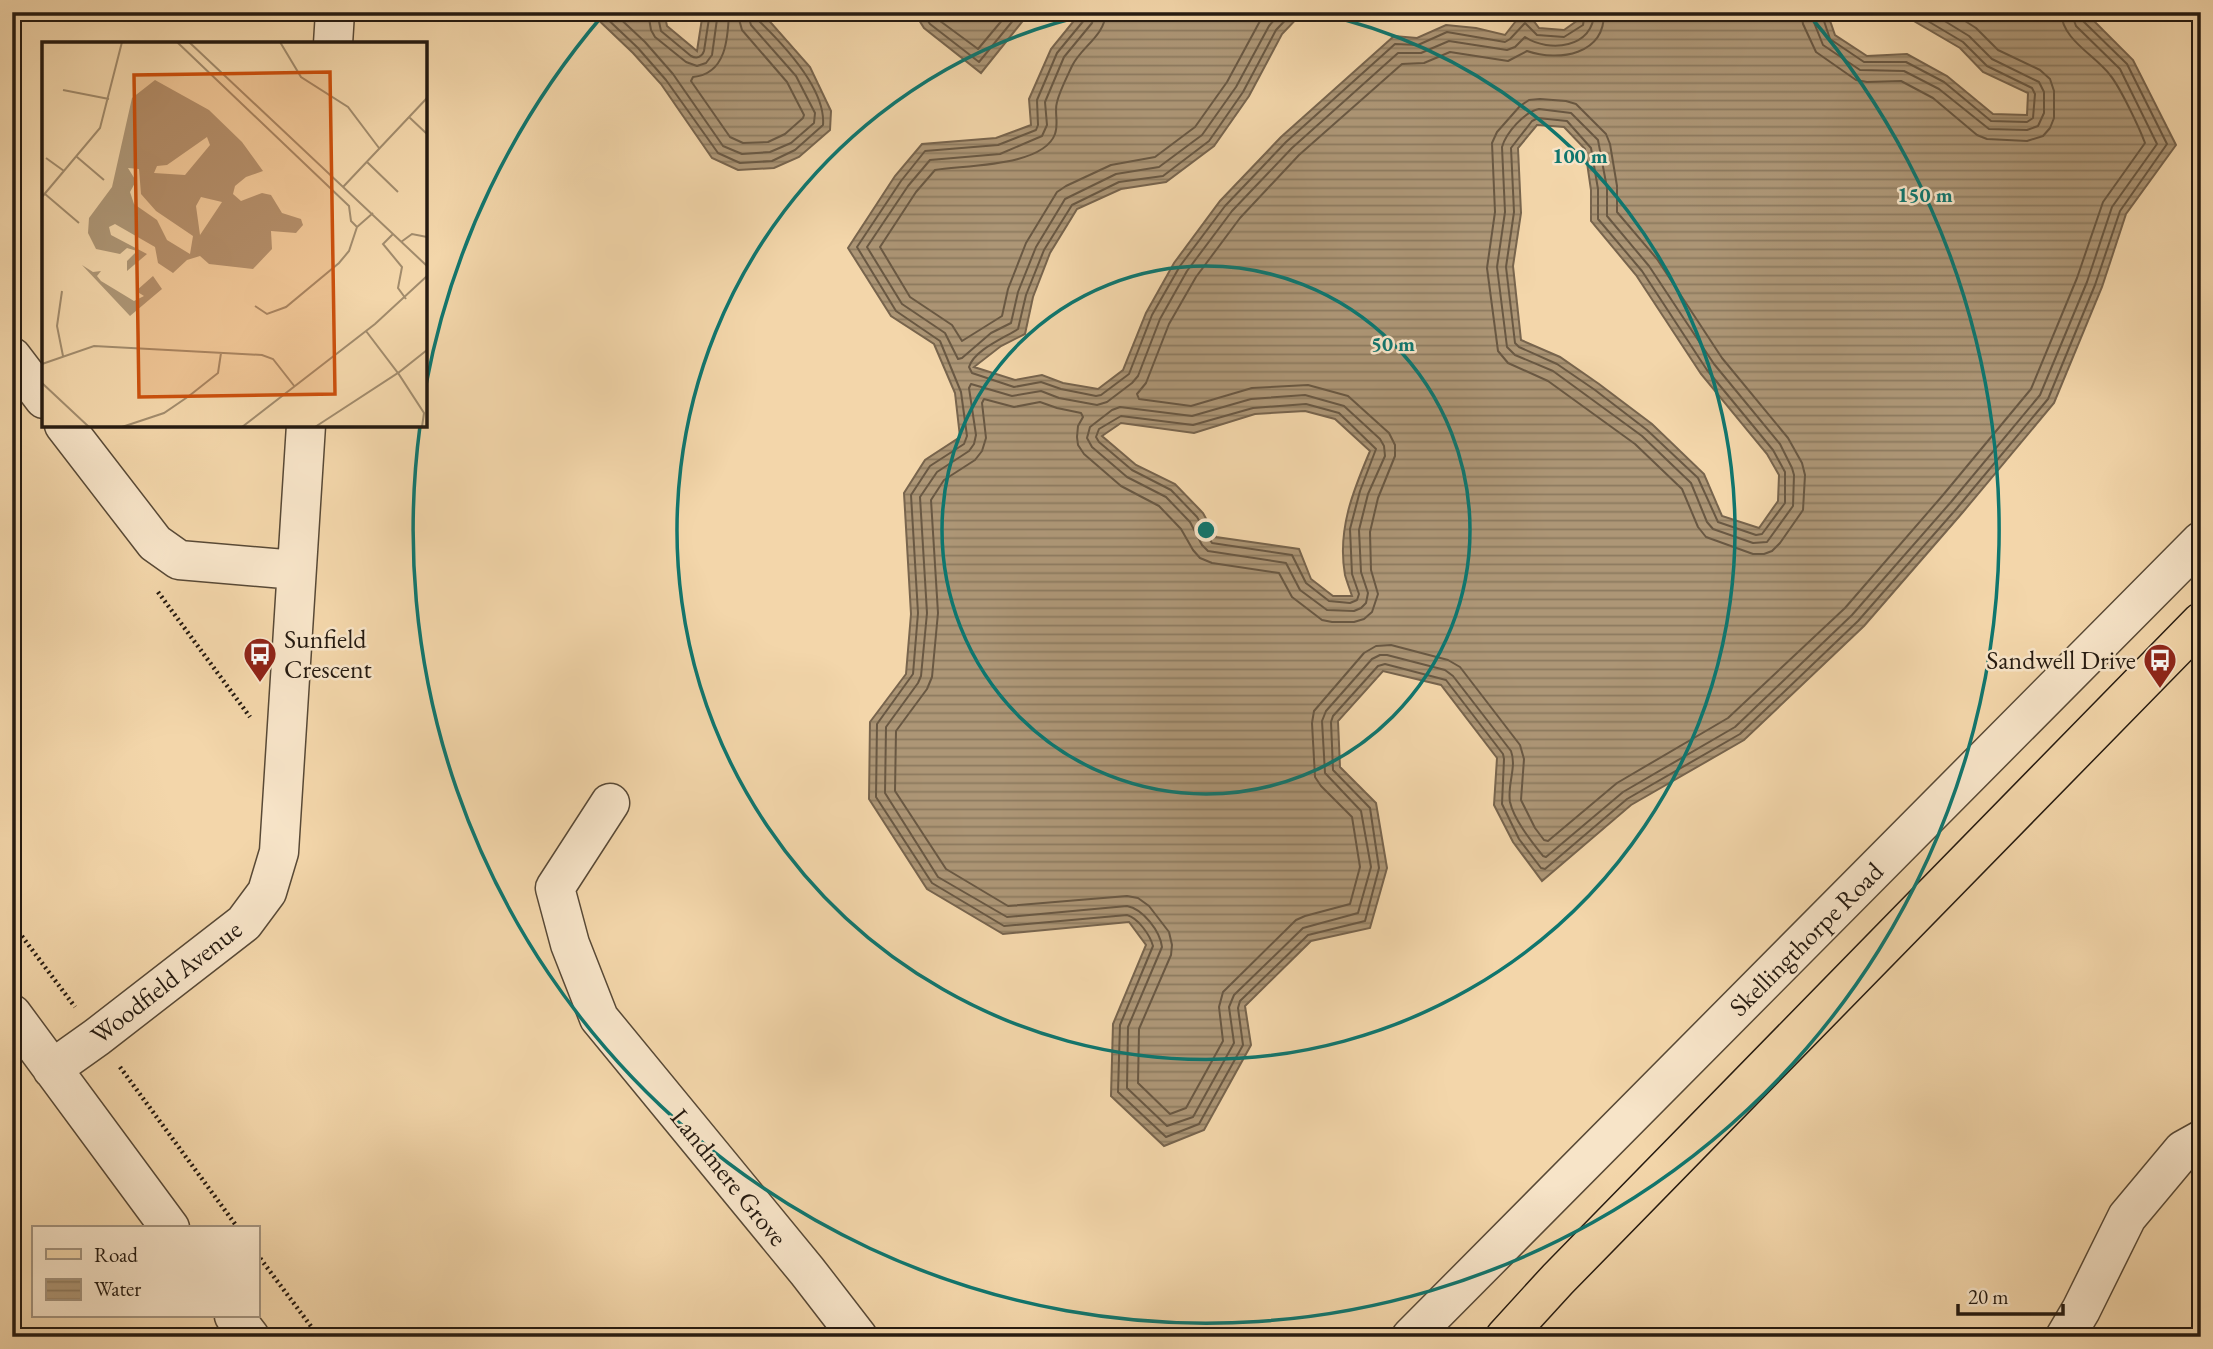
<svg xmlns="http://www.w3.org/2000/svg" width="2213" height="1349" viewBox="0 0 2213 1349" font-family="'EB Garamond',serif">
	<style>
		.water { fill: url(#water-rules); stroke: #77644d; stroke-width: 2; fill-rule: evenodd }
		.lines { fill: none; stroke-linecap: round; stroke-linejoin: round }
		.shore { stroke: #695843; stroke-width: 2 }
		.minor-casing { stroke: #584936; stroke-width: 41 }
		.major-casing { stroke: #251a10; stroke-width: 41 }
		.path { stroke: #251a10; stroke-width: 4.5; stroke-dasharray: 2 3.5; stroke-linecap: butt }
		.minor { stroke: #f7e4c8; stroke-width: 38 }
		.major { stroke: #f3d6aa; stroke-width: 38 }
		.ring { fill: none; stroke: #0f766e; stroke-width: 3.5 }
		.labels { text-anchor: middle; stroke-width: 5; stroke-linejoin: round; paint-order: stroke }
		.poi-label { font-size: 26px; fill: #251a10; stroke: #f7e4c8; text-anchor: start }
		.street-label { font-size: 26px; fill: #251a10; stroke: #f7e4c8 }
		.inset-road { fill: none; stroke: #a18b6c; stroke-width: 2 }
		.view { fill: #cb500d; fill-opacity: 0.15; stroke: #cb500d; stroke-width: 3.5 }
		.inset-edge { fill: none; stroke: #251a10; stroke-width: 3.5 }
		.centre { fill: #0f766e; stroke: #f7e4c8; stroke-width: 3.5 }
		.ring-label { font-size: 21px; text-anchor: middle; font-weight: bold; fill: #0f766e; stroke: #f7e4c8; stroke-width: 5; stroke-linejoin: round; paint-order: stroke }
	</style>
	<defs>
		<pattern id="water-rules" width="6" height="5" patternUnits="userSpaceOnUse" patternTransform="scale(1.75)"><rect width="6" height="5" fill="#ad9676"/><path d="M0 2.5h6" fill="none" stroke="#8d7a5f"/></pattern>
	</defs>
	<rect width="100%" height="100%" fill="#f3d6aa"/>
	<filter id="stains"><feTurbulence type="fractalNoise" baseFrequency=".00286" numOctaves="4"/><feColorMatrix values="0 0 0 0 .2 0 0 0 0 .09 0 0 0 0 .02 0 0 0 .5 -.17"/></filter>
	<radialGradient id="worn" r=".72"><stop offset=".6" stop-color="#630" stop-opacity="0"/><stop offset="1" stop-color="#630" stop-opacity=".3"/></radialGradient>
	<path class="water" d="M590,12h74l3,14 30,25 6,-39h55l7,4 45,51 21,44 -1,19 -31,27 -25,11 -36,2 -26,-12 -51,-74 -28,-31z
		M914,12h116l-49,61 -57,-45z
		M1081,12h222l-21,22 -33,62 -35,50 -48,36 -45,7 -44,20 -27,44 -17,44 -8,37 -24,12 -27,21 41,13 27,-5 21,8 35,6 25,-19 23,-57 28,-50 46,-62 61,-64 113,-101 23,2 29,-13 30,3 29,7 18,-23h4l12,16 25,2 14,-10v-8h249l8,23 32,21 40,-2 40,22 46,38 34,1 1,-22 -45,-21 -23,-24 -48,-28 -35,-3 -6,-5h214l48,48 43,85 -50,69 -24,73 -48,116 -91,109 -99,114 -120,114 -113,65 -89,76 -29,-39 -19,-37 3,-47 -56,-73 -58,-14 -45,50 2,46 36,36 11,65 -17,60 -59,13 -66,65 6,39 -47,85 -40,16 -53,-50 2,-72 33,-79 -17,-23 -126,12 -76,-45 -58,-90 1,-77 36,-48 5,-60 -7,-121 21,-33 35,-23 -5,-44 -21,-49 -43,-28 -43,-68 47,-72 27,-32 74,-6 35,-13 -2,-26 22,-50zM1537,125l27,2 21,22 6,41v31l45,54 65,99 66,80 12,21 -1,26 -19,27 -37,-12 -18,-42 -52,-50 -53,-40 -39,-27 -39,-17 -8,-74 8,-53 -3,-65zM1305,411l30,8 35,32c-17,40 -33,79 -25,124 2,7 5,15 7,21h-19l-22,-17 -12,-30 -83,-12 -13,-24 -28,-29 -39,-19 -34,-29 19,-13 73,10 61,-19z"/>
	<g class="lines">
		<path class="shore" d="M600,12l38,36 28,32 52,73 22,10 32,-2 23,-11 28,-25c3,-36 -40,-81 -65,-105l-2,-8
			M613,12l32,30 28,32 50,72 19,8 28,-2 21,-9 23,-20 1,-10 -19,-37 -45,-51 -4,-13
			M648,12l3,18 4,7 31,25 11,4 9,-3 6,-8 6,-43
			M657,12l4,19 30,25c6,3 11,1 13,-5l6,-39
			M729,12c-1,27 -3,62 -36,65l-2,4 39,56 13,6 25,-1 17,-8 18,-16 1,-3 -17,-33 -45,-52 -5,-18
			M922,12l8,12 49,38 41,-50
			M933,12l3,6 42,31 31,-37
			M1086,12l-1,7 -28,34 -20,47 1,25 -2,5 -38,15 -73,6 -24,30 -44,66 39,64 44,30 21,51 6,44 -3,8 -34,22 -19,29 7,118 -5,61 -36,50 -1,73 56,86 72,43 123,-11c11,3 23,20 26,31l-33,79 -2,67 48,45 33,-13 44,-79 -5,-37 2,-7 68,-66 57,-14 14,-53 -9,-60 -37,-38 -2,-48 2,-6 45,-50 7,-2 61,16 57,74 1,5 -2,45 17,35 22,29 4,1 82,-70 113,-65 118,-113 99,-113 91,-109 47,-114 25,-74 47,-67 -40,-80 -45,-44 -2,-8
			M1095,12l-3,11 -28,34 -19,45 2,23 -5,11 -42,18 -70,6 -22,26 -41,61 35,57 43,29 13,26 4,-1 29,-25 20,-10 7,-31 18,-45 29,-48 51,-25 43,-7 43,-32 34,-48 33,-61 12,-14
			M1106,12c-1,24 -25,35 -34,54 -5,11 -12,24 -15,36 -3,10 2,21 -2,32 -12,33 -91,31 -120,36l-19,22 -36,55 30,50 42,28 10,16 40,-25 6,-27 18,-46 31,-51 9,-6 45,-21 44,-8 40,-30 32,-45 33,-61 7,-9
			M1293,12l-17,18 -33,62 -34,49 -46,35 -44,6 -47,23 -28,45 -18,45 -8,34c-14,9 -44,21 -49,38l3,6 42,14 27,-5 20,7 35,7 5,-1 28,-21 23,-59 28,-49 45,-60 61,-64 109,-98 23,1 29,-13 58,10 5,-3 15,-16 12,12 27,2 19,-12 2,-13
			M1594,12c0,36 -45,41 -69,25l-10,10 -8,3 -58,-9 -28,12h-23l-106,95 -60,63 -45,60 -27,48 -22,57 -6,7 -25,19 -10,3 -38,-7 -18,-7 -29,5 -41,-12 -2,4 7,47 -2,9 -5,7 -32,21 -17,25 7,116 -6,63 -3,7 -32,44 -1,66 53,84 69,40 120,-11c16,3 33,25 35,41l-34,80 -1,61 40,38 26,-9 41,-74 -5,-36 5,-12 69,-67 55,-15 13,-46 -10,-56 -36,-38 -3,-52 4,-10 46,-52 8,-4h7l58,15 8,6 58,75c6,16 -4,34 -1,51 4,18 22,40 33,54l3,1 77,-65 112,-65 117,-112 99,-113 89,-107 47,-113 25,-75 45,-63 -37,-75 -44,-43 -5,-14
			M1604,12c1,43 -45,50 -77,39l-19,10 -58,-9 -26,11 -22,1 -103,91 -59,63 -44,59 -27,47 -23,59 -9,11 2,5 52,7 61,-18 56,-3 40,11 41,37 6,12v11l-17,42 -8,34 1,38 7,24 -6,18 -8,7 -10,3h-22l-10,-2 -30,-23 -13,-24 -67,-10 -12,-5 -7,-8 -12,-21 -22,-23 -38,-20 -37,-32 -6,-9 -1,-8 1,-11 5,-9 -2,-4 -24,-5 -17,-6 -26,5 -30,-8 -2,4 4,35 -4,13 -7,9 -31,20 -13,20 7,113 -6,64 -5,12 -31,42 -1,60 51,78 62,37 119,-10 11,2 11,8 20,26 3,13 -1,10 -32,74 -1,54 32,31 16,-6 37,-67 -4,-34 4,-15 73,-72 9,-4 45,-12 10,-37 -8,-50 -31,-31 -6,-9 -3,-54 2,-12 50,-58 12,-7 15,-1 57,15 12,7 60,78 4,14 -3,41 14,28 9,12 4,1 69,-58 111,-65 117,-110 98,-113 88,-106 46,-111 26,-76 42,-59c-6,-16 -25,-56 -35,-68 -15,-20 -48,-35 -49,-63
			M1801,12l2,12 13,28 40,28 11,2 34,-1 32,17 44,37 10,4 40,2 16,-5 7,-8 4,-10v-27l-4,-12 -10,-9 -42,-20 -22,-22 -25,-16
			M1812,12l1,8 10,25 37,25 44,1 35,18 50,40 38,1 11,-4 6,-13v-21l-5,-10 -47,-23 -23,-23 -39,-24
			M1821,12l9,27 34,23h42l38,20 47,39 36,1 6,-4 2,-24 -3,-6 -45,-22 -24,-24 -47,-28 -10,-2
			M1540,99l26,2 10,3 30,30 4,10 7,42v26l40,47 65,99 66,80 14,25 3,12 -2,35 -23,33 -8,8 -8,3h-11l-47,-17 -8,-10 -16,-38 -47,-45 -87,-63 -40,-18 -10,-12 -11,-83 8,-56 -3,-69 5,-11 23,-26 9,-6z
			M1539,109l32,4 27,27 9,48v28l42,50 65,98 66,80 12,24 2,7 -1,31 -26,36 -14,1 -40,-14 -6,-7 -16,-39 -49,-47 -89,-65 -38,-16 -8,-8 -10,-80 8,-55 -3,-65c4,-14 22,-35 37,-38z
			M1538,118l29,3 24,27 7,41v30l44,52 65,99 66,80 12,22v31l-23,31 -6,1 -38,-13 -20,-44 -51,-48 -52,-40 -38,-26 -38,-17 -4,-4 -9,-76 8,-55 -3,-64 21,-27z
			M1305,395l39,11 36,33 4,7 1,10 -17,38 -9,36 2,42 7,21 -2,10 -5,5 -7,3 -27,-1 -27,-20 -14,-27 -78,-12 -6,-6 -12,-23 -24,-25 -39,-20 -35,-30 -5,-9 3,-11 22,-17 8,-3 72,9 59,-17z
			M1306,404l33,9 37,36 -16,42 -10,38 2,45 7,20 -2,6 -7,3 -21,-2 -23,-18 -14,-28 -80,-12 -15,-26 -26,-27 -39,-20 -33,-28 -3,-5 3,-8 22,-13 72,9 60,-17z"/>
		<defs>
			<path id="minor" d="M333,44l2,-32
				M12,357l32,42
				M64,425l91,118 24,17 117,10
				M610,803l-55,85 15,56 29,74 208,253 51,66
				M12,1014l158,214
				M52,1069l45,-32 147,-114 23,-31 12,-40 27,-427
				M234,1316l16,21
				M1411,1337l790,-796
				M2065,1337l16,-27 46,-93 56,-67 18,-10"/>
			<path id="major" d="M1505,1337l53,-58 643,-657"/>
		</defs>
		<use href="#minor" class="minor-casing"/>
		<use href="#major" class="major-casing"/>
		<path class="path" d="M158,592l92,125
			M12,923l63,84
			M120,1067l118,161
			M257,1254l62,83"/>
		<use href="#minor" class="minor"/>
		<use href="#major" class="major"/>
	</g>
	<g class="ring">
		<circle cx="1206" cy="530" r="264"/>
		<path d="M1316 13A529 529 0 1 1 1096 13"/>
		<path d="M426 385A793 793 0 0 1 603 15M1809 15A793 793 0 1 1 420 426"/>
	</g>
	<defs>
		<symbol id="bus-pin" viewBox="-11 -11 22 30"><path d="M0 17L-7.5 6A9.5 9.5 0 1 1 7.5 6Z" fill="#8f2418" stroke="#f7e4c8"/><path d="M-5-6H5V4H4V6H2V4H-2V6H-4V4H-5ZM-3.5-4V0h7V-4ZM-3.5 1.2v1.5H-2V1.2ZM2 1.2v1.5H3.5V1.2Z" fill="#fff"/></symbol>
	</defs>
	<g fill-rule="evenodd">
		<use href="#bus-pin" x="241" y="635" width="38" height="52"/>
		<use href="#bus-pin" x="2141" y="641" width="38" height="52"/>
	</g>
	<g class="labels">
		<g class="poi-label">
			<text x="284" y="648">Sunfield<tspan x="284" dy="30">Crescent</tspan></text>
			<text x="2136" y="669" text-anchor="end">Sandwell Drive</text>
		</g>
		<g class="street-label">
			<text transform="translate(1806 939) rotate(-45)" y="9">Skellingthorpe Road</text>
			<text transform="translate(166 982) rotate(-38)" y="9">Woodfield Avenue</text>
			<text transform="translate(729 1177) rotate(51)" y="9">Landmere Grove</text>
		</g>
	</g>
	<g transform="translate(42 42)">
		<rect width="385" height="385" fill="#f3d6aa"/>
		<path d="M113,38l54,30 33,32 21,29 -17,6 -11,9 -2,8 8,7 21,-8 9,2 11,18 19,6 2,6 -7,8 -25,-2 1,18 -19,20 -44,-5 -9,-8 -13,4 -14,13 -15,-10 -3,-16 -40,-23 -6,3 2,8 36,19 -20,17v-10l10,-10 -10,-3 -7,6 -24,-5 -8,-16 1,-15 23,-31 20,-89zM165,95l3,8 -25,30 -31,-2 3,-7 10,-1zM86,126l11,1 2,25 15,17 37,25 -3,18 -23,-14 -10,-20 -23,-16 -4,-12 6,-11zM159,155l21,5 -22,33 -4,-29zM40,223l11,7 8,-1 -4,5 4,5 33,20 10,-5 -8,-5 17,-15 9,13 -32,27z" fill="#ad9676" fill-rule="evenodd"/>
		<path class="inset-road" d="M135,0l172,164 2,15 6,6M147,0l238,224M238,0l21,35 47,30 31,41M21,48l46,9M367,75l18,17M35,115l27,23M4,116l18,13M325,120l31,30M301,145l84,-89M3,152l34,29M0,155l58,-69 22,-86M351,192l-10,10 19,23 -4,21 8,11M359,200l11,-8 15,3M20,249l-5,35 6,30M213,264l12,8 19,-7 53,-44 10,-12 8,-24 16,-14M324,289l32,42 29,-23M0,322l52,-18 168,9 11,4 22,28M0,341l47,44M80,385l42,-14 25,-17 29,-23 3,-20M200,385l133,-103 52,-48M273,385l83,-54 26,40 -2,14"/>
		<path class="view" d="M288,30l5,322 -196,3 -5,-322z"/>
		<rect width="385" height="385" class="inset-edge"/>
	</g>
	<circle cx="1206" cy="530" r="10" class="centre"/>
	<g class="ring-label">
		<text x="1580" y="163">100 m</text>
		<text x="1925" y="202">150 m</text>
		<text x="1393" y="351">50 m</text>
	</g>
	<rect width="2213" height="1349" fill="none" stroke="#f3d6aa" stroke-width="42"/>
	<rect x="14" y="14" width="2185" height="1321" fill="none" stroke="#251a10" stroke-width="3.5"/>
	<rect x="21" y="21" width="2171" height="1307" fill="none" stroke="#251a10" stroke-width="2"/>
	<rect x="32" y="1226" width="228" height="91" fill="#f7e4c8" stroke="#a3937e" stroke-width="2"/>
	<rect x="46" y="1249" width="35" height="10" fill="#f3d6aa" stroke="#a3937e" stroke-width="2"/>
	<text x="94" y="1262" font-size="21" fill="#251a10">Road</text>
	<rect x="46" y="1279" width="35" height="21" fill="url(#water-rules)" stroke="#a3937e" stroke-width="2"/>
	<text x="94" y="1296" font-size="21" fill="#251a10">Water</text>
	<path d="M1958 1304v10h105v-10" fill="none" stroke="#251a10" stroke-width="3.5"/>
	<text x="1968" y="1304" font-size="21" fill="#251a10" stroke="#f7e4c8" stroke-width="5" paint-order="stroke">20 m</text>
	<rect width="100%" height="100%" filter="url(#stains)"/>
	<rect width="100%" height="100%" fill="url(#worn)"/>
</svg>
